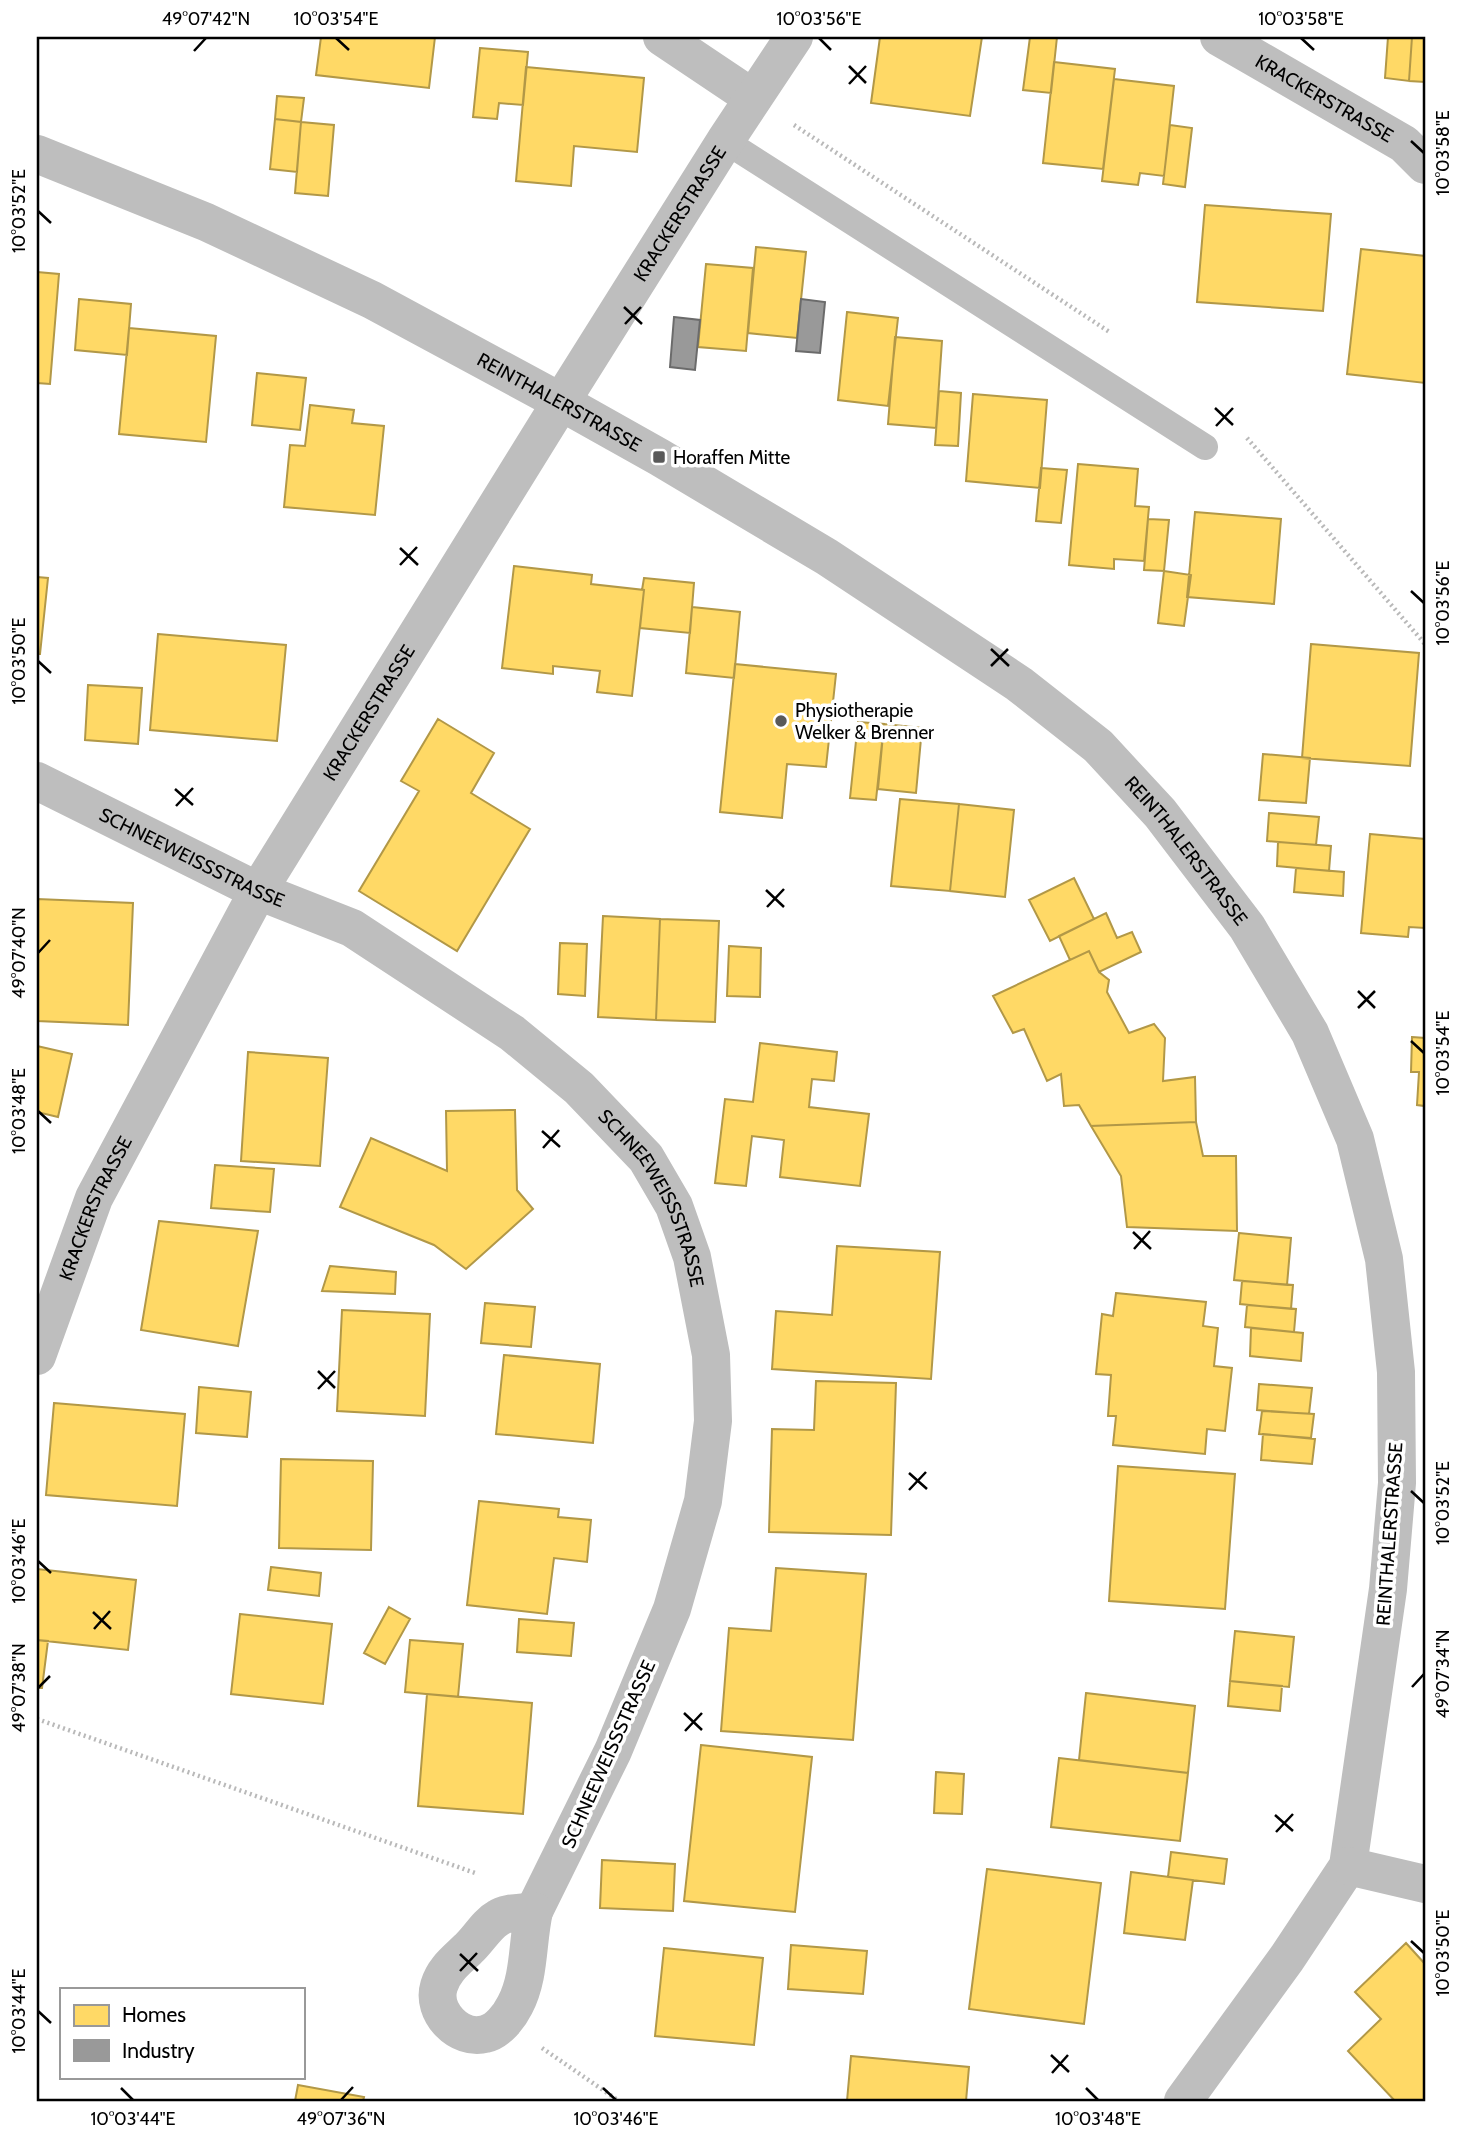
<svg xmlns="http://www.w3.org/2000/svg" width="1462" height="2138" viewBox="0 0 1462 2138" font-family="Cabin,sans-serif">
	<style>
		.homes { fill: #ffd966; stroke: #b29847; stroke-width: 2 }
		.industry { fill: #999; stroke: #6b6b6b; stroke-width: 2 }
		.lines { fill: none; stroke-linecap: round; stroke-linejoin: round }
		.path { stroke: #b9b9b9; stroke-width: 4.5; stroke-dasharray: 2 3.5; stroke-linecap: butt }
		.service { stroke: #bebebe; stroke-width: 26 }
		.minor { stroke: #bebebe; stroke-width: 38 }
		.ticks { fill: none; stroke: #000; stroke-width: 2.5 }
		.poi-dot { fill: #595959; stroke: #fff; stroke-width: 2.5 }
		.labels { text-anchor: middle; stroke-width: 7; stroke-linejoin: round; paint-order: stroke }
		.street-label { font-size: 19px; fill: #000; stroke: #fff }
		.poi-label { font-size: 19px; fill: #000; stroke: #fff; text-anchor: start }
		.neatline { fill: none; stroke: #000; stroke-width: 2.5 }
		.ticks-label { font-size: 18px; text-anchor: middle; fill: #000 }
	</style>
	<rect width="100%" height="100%" fill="#fff"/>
	<path class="homes" d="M321,37h114l-6,51 -113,-13z
		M880,37h102l-12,79 -99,-13z
		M1030,37h27l-6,56 -28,-3z
		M1388,37h24l-3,44 -24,-3z
		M1412,37h13v45l-16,-1z
		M480,48l48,4 -5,53 -24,-2 -2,16 -24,-2z
		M1054,62l61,7 -12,100 -60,-6z
		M526,67l118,11 -7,74 -63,-6 -3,40 -55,-5z
		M1114,79l60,7 -10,90 -24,-3 -2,12 -36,-4z
		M277,96l27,2 -3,24 -26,-3z
		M275,119l26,3 -4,50 -27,-3z
		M301,122l33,3 -6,71 -33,-3z
		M1170,125l22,3 -7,59 -22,-3z
		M1205,205l126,9 -8,97 -126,-9z
		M756,247l50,5 -9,86 -49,-5z
		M1361,249l64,7v127l-78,-9z
		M706,264l47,4 -7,83 -48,-4z
		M37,272l22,2 -9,110 -13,-1z
		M79,299l52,5 -4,51 -52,-5z
		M847,312l51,6 -10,88 -50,-6z
		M129,328l87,8 -10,106 -87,-8z
		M895,337l47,4 -6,87 -48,-4z
		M257,373l49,5 -6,52 -48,-5z
		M939,391l22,2 -3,53 -23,-1z
		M973,394l74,6 -7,88 -74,-7z
		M310,405l44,5 -2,13 32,3 -9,89 -91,-8 6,-62 15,1z
		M1078,464l60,5 -3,37 14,1 -5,54 -30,-2v10l-45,-4z
		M1041,468l26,2 -6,53 -25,-2z
		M1195,512l86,7 -7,85 -87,-7z
		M1148,519l21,1 -5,51 -20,-1z
		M514,566l78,9 -1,9 53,6 -12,106 -35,-4 3,-21 -47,-5v8l-51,-6z
		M1164,571l27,4 -7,51 -26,-3z
		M37,577l11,1 -8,76h-3z
		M644,578l50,5 -4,50 -50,-5 4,-38h-2z
		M692,607l48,5 -6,66 -48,-5z
		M158,634l128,11 -9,96 -127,-11z
		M1311,644l108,9 -9,113 -108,-8z
		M735,664l101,10 -10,93 -39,-3 -5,54 -62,-6z
		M88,685l54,3 -4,56 -53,-4z
		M438,719l56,34 -23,40 59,36 -73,122 -98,-60 60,-100 -18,-10z
		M858,722l26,2 -8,76 -26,-2z
		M884,724l38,4 -6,65 -38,-4z
		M1263,754l47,4 -4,45 -47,-3z
		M900,799l59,5 -9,87 -59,-5z
		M959,804l55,6 -9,87 -55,-6z
		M1269,813l50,4 -3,28 -49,-4z
		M1370,834l55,5v89l-16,-1 -1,10 -47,-4z
		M1278,842l53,4 -2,25 -52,-5z
		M1296,868l48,4 -1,24 -49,-4z
		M1074,878l20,41 -44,22 -21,-41z
		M37,899l96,4 -5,122 -91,-4z
		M1106,913l11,25 15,-6 9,20 -42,20 -10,-21 -19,9 -11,-24z
		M603,916l57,3 -4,101 -58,-3z
		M660,919l59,2 -4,101 -59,-2z
		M560,943l27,1 -2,52 -27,-2z
		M729,946l32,2 -1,49 -33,-1z
		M1089,951l10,21 10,8 -2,12 22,41 25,-9 11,14 -2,43 32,-4 1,45 -105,4 -12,-21 -15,1 -3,-32 -14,7 -23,-52 -11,4 -20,-37z
		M1412,1037l13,1v68l-8,-1 2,-33h-8z
		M760,1043l77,9 -3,29 -22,-2 -3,28 60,7 -9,72 -80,-9 4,-37 -32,-4 -6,50 -31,-3 10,-84 28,3z
		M37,1046l35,8 -14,63 -21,-5z
		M248,1052l80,6 -8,108 -79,-5z
		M515,1110l2,80 16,19 -67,60 -32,-24 -94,-38 31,-69 76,33 -1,-60z
		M1196,1122l7,34h33l1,75 -110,-4 -6,-51 -30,-50z
		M215,1165l59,4 -4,43 -59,-4z
		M159,1221l99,10 -20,115 -97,-16z
		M1239,1233l52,5 -4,47 -53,-5z
		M837,1246l103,6 -9,127 -159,-10 4,-58 56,4z
		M330,1266l66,6 -1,22 -73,-3z
		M1242,1281l51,4 -2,24 -51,-5z
		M1116,1293l90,9 -3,24 15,2 -4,38 18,2 -7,63 -18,-2 -2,25 -92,-9 3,-29h-8l3,-41 -15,-1 6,-60 11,2z
		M485,1303l50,4 -4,40 -50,-4z
		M1247,1305l49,4 -2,23 -49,-5z
		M342,1310l88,4 -5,102 -88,-5z
		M1251,1328l52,5 -2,28 -51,-5z
		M504,1355l96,9 -7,79 -97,-9z
		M816,1381l80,2 -5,152 -122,-3 3,-103 42,1z
		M1259,1384l53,4 -3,26 -52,-4z
		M199,1387l52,5 -4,45 -51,-4z
		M54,1403l131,11 -8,92 -131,-11z
		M1262,1411l52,3 -3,24 -52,-4z
		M1263,1434l52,5 -3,25 -51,-4z
		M281,1459l92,2 -2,89 -92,-2z
		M1118,1466l117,8 -10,135 -116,-8z
		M479,1501l80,8 -1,8 33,3 -4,42 -33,-4 -7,56 -80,-9z
		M271,1567l50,6 -2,23 -51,-6z
		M776,1568l90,6 -13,166 -132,-9 8,-103 42,3z
		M37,1569l99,11 -8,70 -91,-10z
		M389,1607l21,12 -25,45 -21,-11z
		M240,1614l92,10 -9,80 -92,-10z
		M519,1619l55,4 -3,33 -54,-4z
		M1235,1631l59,6 -5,50 -59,-6z
		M37,1640l11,1 -6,47h-5z
		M410,1640l53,4 -5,53 -53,-5z
		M1230,1681l52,5 -2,25 -52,-5z
		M1086,1693l109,13 -7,67 -109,-13z
		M427,1694l105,9 -9,111 -105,-8z
		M701,1745l111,12 -17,155 -111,-11z
		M1059,1758l129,15 -8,68 -129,-14z
		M936,1772l28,2 -2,40 -28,-1z
		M1171,1852l56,7 -3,25 -56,-7z
		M602,1860l73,4 -2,47 -73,-3z
		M987,1869l114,14 -17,141 -115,-15z
		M1131,1872l62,8 -8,60 -61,-7z
		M1406,1943l19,21v137h-30l-47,-50 33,-32 -26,-27z
		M791,1945l76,6 -4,43 -75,-5z
		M664,1948l99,10 -9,87 -99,-9z
		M851,2056l118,11 -3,34h-119z
		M298,2085l66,12 -1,4h-68z"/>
	<path class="industry" d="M801,299l24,3 -5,51 -24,-2z
		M674,317l26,3 -5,50 -25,-3z"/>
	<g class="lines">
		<path class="path" d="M794,125l317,208
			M1247,438l178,206
			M37,1719l441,155
			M542,2048l77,53"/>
		<path class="service" d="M725,141l480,306"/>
		<g class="minor">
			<path d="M662,37l91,61"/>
			<path id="s1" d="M1219,37l185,107 21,21"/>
			<path id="s2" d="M37,154l169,68 166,78 189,102 98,55 168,100 192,127 79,62 62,67 87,114 63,106 45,106 29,120 12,113 1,111 -9,106 -40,277 -61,92 -104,143"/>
			<path id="s3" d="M37,781l221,110 94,37 160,105 67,55 67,70 28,48 18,51 19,98 2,66 -10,80 -31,108 -59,142 -79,160"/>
			<path id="s4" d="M37,1356l57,-158 164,-307 303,-489 164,-261 69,-104"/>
			<path d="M1348,1866l77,18"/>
			<path d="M534,1911c-7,31 -4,66 -19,94 -6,12 -17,26 -30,29 -26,7 -54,-22 -46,-48 5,-17 18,-26 29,-37 10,-9 19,-25 30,-31 8,-6 26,-5 36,-7z"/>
		</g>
	</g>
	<path class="ticks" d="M336,38l13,12M819,38l12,12M1301,38l13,12M194,51l12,-13M849,66l17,17M849,84l17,-18M1411,141l13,12M38,211l13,12M624,307l18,17M625,324l16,-17M1215,408l18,17M1216,426l17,-18M400,548l18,17M400,565l17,-18M1411,591l13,12M991,649l18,17M38,661l13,12M991,666l17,-17M175,789l18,16M176,806l17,-18M766,890l18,17M767,907l17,-18M38,953l12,-13M1358,991l17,17M1358,1008l17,-17M1411,1041l13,12M38,1111l13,12M542,1131l18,16M543,1148l16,-18M1133,1232l18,17M1134,1249l16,-18M318,1371l17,17M318,1389l17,-18M909,1473l18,16M909,1490l17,-18M1411,1491l13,12M38,1561l13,12M93,1612l18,17M94,1629l16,-18M1412,1687l12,-13M38,1688l12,-12M684,1713l18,17M685,1731l17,-18M1275,1815l18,16M1276,1832l17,-18M1411,1941l13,12M460,1954l18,17M460,1971l17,-18M38,2011l13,12M1051,2055l18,17M1052,2073l16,-18M121,2088l12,12M603,2088l13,12M1086,2088l12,12M341,2100l12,-13"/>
	<g class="poi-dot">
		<rect x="652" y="450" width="14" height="14" rx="3.5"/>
		<circle cx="781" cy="721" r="7"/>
	</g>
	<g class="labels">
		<g class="street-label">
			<text dy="7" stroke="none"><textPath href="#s1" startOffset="122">KRACKERSTRASSE</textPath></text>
			<text dy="7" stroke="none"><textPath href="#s4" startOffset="1314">KRACKERSTRASSE</textPath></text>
			<text dy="7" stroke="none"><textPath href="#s2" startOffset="579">REINTHALERSTRASSE</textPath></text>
			<text dy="7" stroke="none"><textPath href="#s4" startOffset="726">KRACKERSTRASSE</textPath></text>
			<text dy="7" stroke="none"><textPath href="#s2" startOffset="1356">REINTHALERSTRASSE</textPath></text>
			<text dy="7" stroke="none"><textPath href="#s3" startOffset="173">SCHNEEWEISSSTRASSE</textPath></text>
			<text dy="7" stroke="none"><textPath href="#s3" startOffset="761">SCHNEEWEISSSTRASSE</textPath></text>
			<text dy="7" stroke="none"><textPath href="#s4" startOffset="159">KRACKERSTRASSE</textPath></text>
			<text transform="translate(1389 1534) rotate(-86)" y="7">REINTHALERSTRASSE</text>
			<text transform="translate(608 1754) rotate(-66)" y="7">SCHNEEWEISSSTRASSE</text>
		</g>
		<g class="poi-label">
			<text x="673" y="464">Horaffen Mitte</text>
			<text x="795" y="717">Physiotherapie<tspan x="795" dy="22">Welker &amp; Brenner</tspan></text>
		</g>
	</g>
	<rect width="1462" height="2138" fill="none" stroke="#ffffff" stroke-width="77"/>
	<rect x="60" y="1988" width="245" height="91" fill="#ffffff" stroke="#999999" stroke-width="2"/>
	<rect x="74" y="2005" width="35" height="21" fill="#ffd966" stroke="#999999" stroke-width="2"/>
	<text x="122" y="2022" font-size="21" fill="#000000">Homes</text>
	<rect x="74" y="2040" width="35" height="21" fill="#999999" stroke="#999999" stroke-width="2"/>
	<text x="122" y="2058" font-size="21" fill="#000000">Industry</text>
	<rect x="38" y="38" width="1386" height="2062" class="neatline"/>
	<g class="ticks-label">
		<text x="206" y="25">49°07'42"N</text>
		<text x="336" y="25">10°03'54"E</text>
		<text x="819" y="25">10°03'56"E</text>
		<text x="1301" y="25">10°03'58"E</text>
		<text transform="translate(1443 153) rotate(-90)" y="6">10°03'58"E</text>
		<text transform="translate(19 211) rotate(-90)" y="6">10°03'52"E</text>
		<text transform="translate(1443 603) rotate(-90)" y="6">10°03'56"E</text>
		<text transform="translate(19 661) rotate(-90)" y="6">10°03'50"E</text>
		<text transform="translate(19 953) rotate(-90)" y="6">49°07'40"N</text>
		<text transform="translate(1443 1053) rotate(-90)" y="6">10°03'54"E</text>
		<text transform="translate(19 1111) rotate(-90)" y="6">10°03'48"E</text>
		<text transform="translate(1443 1503) rotate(-90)" y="6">10°03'52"E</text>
		<text transform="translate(19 1561) rotate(-90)" y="6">10°03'46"E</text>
		<text transform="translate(1443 1674) rotate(-90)" y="6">49°07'34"N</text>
		<text transform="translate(19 1688) rotate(-90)" y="6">49°07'38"N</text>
		<text transform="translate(1443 1953) rotate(-90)" y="6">10°03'50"E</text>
		<text transform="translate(19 2011) rotate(-90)" y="6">10°03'44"E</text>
		<text x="133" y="2125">10°03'44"E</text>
		<text x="341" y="2125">49°07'36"N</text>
		<text x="616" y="2125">10°03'46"E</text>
		<text x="1098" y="2125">10°03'48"E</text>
	</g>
</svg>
